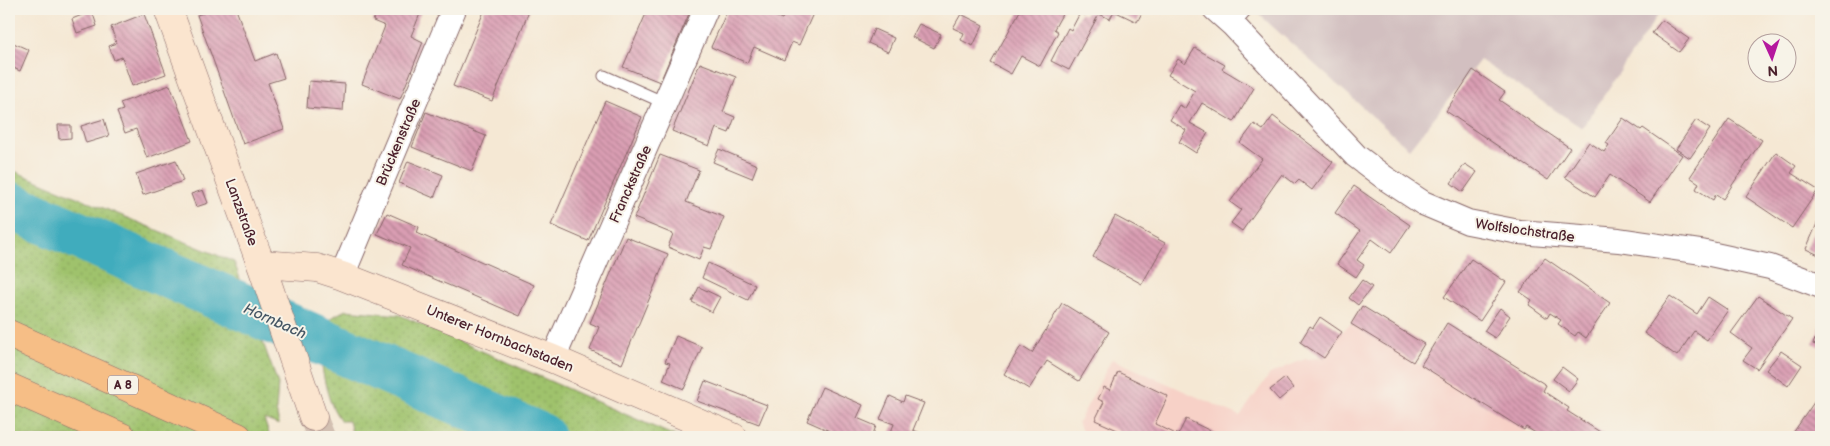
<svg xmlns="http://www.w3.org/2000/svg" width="1830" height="446" viewBox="0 0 1830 446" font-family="'Balsamiq Sans',sans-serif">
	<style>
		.built { fill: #f7d1c7 }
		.industrial { fill: #d2bfc0 }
		.grass { fill: url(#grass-dots); stroke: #74704c }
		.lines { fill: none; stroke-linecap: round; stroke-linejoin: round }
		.river { stroke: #3facbd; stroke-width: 48 }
		.building { fill: url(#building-back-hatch) }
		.secondary-tunnel { stroke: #d3c0b2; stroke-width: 28; stroke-dasharray: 28 14; stroke-linecap: butt }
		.lane-casing { stroke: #866566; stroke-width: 13 }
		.street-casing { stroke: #866566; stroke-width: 26 }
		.secondary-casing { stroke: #866566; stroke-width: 29 }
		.highway-casing { stroke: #866566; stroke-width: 29 }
		.lane { stroke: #fff; stroke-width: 11 }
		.street { stroke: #fff; stroke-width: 24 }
		.secondary { stroke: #fbe5cf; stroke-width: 28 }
		.highway { stroke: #f6be86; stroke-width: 28 }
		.labels { text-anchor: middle; stroke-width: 4; stroke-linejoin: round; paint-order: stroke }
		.shield { fill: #f7f3e8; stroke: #7e5f64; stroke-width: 1 }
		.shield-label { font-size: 12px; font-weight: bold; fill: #4a1f2b }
		.street-label { font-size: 14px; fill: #4a1f2b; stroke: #f7f3e8 }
		.water-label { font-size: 15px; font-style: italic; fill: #465765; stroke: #f7f3e8 }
	</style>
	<defs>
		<pattern id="grass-dots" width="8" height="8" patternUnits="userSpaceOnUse" patternTransform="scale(1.25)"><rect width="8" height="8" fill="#9fc26c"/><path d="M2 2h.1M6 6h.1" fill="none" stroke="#8aa65e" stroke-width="1.8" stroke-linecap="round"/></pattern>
		<pattern id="building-back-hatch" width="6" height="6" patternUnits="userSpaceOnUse" patternTransform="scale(1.25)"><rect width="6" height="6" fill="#da9eb3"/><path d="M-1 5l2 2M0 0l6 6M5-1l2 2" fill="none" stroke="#b38092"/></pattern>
	</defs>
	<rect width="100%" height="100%" fill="#f7f3e8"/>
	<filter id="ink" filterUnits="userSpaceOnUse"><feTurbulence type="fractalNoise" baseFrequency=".02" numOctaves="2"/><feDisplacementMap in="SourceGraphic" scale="10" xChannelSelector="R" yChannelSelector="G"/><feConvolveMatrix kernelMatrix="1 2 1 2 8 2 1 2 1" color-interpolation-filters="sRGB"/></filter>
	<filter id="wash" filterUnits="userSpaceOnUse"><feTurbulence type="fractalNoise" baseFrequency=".0096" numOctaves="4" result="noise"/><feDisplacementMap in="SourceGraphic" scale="20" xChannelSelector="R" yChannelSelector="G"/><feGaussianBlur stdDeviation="1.12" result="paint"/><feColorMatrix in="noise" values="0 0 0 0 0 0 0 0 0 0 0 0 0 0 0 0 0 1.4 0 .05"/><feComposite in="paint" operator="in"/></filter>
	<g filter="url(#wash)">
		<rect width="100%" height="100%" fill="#f5e8d4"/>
		<path class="built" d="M1351,324l62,38 8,3 114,72h-450l-7,-14 34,-64 128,57 30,-42 35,-15 19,-1 18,-26z"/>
		<path class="industrial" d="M1253,9h409l-80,119 -102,-68 -71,89z"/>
		<path class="grass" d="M9,169l225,93 44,122 -2,26 3,15 -15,-6 6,18h-261z
			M346,310l54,5 277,122h-324l-4,-16h-8c-4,-6 -8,-12 -10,-18 -6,-14 -14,-54 -10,-70 3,-12 14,-18 25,-23z"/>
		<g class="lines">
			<path class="river" d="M9,205l532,232"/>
		</g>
		<g id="blocks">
			<path class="building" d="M102,9h15l-13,4z
				M215,9h21l19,52 21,-8 8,25 -16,5 16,46 -41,15 -46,-129z
				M378,9h44l-11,27 12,6 -23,57 -38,-15 23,-58 -12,-5z
				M485,9h45l-38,92 -39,-15z
				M648,9h43l-31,73 -37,-15z
				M728,9h44l-2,5 12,5 5,-10h28l-16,36 -7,-3 -8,18 -30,-13 -7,16 -36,-16z
				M1021,9h44l-11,20 4,3 -18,34 -19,-10 -10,18 -20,-11z
				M1088,9h56l-7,13 -23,-11 -4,8 -11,-5 -30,56 -18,-9 17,-33 3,2 9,-17 5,2z
				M92,11l5,15 -20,7 -5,-14z
				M144,14l22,60 -34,12 -10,-29 -8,3 -5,-14 7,-3 -5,-16z
				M961,14l22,11 -10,21 -12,-6 3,-7 -11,-5z
				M1662,20l27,19 -10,13 -27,-19z
				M919,24l22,10 -7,14 -22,-11z
				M874,29l20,9 -6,14 -20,-9z
				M9,41l20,9 -9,21 -11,-5z
				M1195,48l30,17 -3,4 32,19 -20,34 -32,-19 -12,20 18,10 -12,20 -17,-11 7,-12 -16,-10 9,-15 6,3 10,-17 -27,-16 10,-16 7,5z
				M700,63l36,14 -13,35 12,5 -6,16 -13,-5 -7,18 -37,-15z
				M1473,70l32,22 -6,8 71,48 -22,32 -102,-69z
				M309,81l36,3 -2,27 -36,-3z
				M170,85l22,56 -45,17 -11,-29 -11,4 -8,-21 6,-2 -3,-7z
				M605,101l37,16 -54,124 -37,-16z
				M426,112l60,24 -14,35 -60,-24z
				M1273,116l60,46 -21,28 -13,-10 -4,4 -13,-10 -40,57 -11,-8 10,-13 -11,-8 32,-43 -22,-16 14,-19 9,6z
				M1623,118l18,12 2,-2 39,27 -32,47 -40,-27 -15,22 -30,-20 24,-35 15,10 5,-7 -3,-2z
				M104,119l5,17 -23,7 -5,-17z
				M1729,119l33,21 -39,59 -7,-5 -3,6 -17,-11 3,-6 -9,-6z
				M1696,120l14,9 -20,29 -14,-9z
				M58,125h13v13l-12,1z
				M719,149l38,16 -5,13 -39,-16z
				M1776,152l20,14 -5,7 27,17 -26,38 -46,-31z
				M660,155l39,15 -13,32 38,15 -13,32 -7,-2 -5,13 -31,-13 5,-13 -39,-16z
				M176,160l7,21 -40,14 -7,-21z
				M408,161l35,14 -9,23 -35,-15z
				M1465,164l12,8 -14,20 -12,-9z
				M1354,186l56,39 -19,28 -19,-14 -15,21 7,5 -8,12 -19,-13 23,-33 -25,-18z
				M203,190l5,13 -12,4 -5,-13z
				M387,213l32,14 -2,6 117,52 -14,31 -118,-51 8,-17 -33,-14z
				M1115,216l50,27 -23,41 -49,-27z
				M1819,219h2v37l-15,-7z
				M626,237l42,17 -46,110 -32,-14 9,-23 -9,-4z
				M1545,258l65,45 -24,35 -8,-6 -3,4 -17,-12 3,-4 -11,-7 -3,5 -18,-13 3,-5 -12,-8z
				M1471,259l35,23 -26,39 -36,-24z
				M708,263l47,22 -7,15 -46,-22z
				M1362,280l10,7 -14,18 -9,-7z
				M699,287l21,10 -8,15 -20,-10z
				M1670,296l27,18 11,-17 20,13 -21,30 -13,-9 -17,25 -33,-23z
				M1758,296l34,23 -35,50 -14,-9 9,-12 -21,-15z
				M1062,303l47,29 -30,49 -32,-20 -18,28 -25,-15 17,-28 11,7z
				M1362,306l62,38 -11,18 -62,-38z
				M1500,308l10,8 -15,22 -11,-7z
				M1320,317l22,15 -18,26 -24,-16 10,-16 3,2z
				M1447,323l99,62 -3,6 26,17 -2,3 41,26h-66l-16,-10 -2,3 -103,-65z
				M1821,325v22l-8,-3z
				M676,336l26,11 -18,42 -21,-9 7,-17 -5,-1z
				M1781,351l21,14 -14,21 -22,-16z
				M1562,367l16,12 -9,12 -16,-12z
				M1118,372l50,24 -13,28 23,11 8,-16 37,18h-90l-38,-17 9,-18 -6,-3 6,-12 6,3z
				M1285,378l8,10 -14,12 -9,-10z
				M705,381l62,24 -8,19 -62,-23z
				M822,387l41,18 -6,13 19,8 -4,11h-29l-36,-16z
				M1821,392v45h-29l-1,-1z
				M890,396l13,6 2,-6 19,7 -11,27 18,7h-42l5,-13 -14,-5z"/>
		</g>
	</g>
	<g filter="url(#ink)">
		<use href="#blocks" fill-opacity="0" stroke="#866566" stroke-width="1"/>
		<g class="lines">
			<path class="secondary-tunnel" d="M313,417l8,20"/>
			<defs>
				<path id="lane" d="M1233,25l14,-16
					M604,76l61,27"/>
				<path id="street" d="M1215,9l18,16 123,131 29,22 38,25 45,19 51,10 100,8 82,12 69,15 51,19
					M342,276l112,-267
					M553,359l153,-350"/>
				<path id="secondary" d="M168,9l95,261 50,147
					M261,264l56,4 25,8 211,83 180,78"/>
				<path id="highway" d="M9,334l229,103
					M9,387l113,50"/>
			</defs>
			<use href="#lane" class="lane-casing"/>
			<use href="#street" class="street-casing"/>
			<use href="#secondary" class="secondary-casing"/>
			<use href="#highway" class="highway-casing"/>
			<use href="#lane" class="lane"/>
			<use href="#street" class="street"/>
			<use href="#secondary" class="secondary"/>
			<use href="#highway" class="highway"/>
		</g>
	</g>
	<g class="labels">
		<rect class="shield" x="108" y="375.5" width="30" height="19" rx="4"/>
		<g class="shield-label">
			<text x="123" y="389">A 8</text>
		</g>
		<g class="street-label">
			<text transform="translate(398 142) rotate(-67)" y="5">Brückenstraße</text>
			<text transform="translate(630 184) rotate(-66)" y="5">Franckstraße</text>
			<text transform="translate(242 212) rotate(70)" y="5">Lanzstraße</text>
			<text transform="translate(1525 230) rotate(8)" y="5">Wolfslochstraße</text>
			<text transform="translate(500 338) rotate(22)" y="5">Unterer Hornbachstaden</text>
		</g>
		<g class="water-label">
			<text transform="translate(275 321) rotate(24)" y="5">Hornbach</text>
		</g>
	</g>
	<rect width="1830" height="446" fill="none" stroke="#f7f3e8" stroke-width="30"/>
	<g transform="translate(1772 58) rotate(177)"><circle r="24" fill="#f7f3e8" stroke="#b29e9c"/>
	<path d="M0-4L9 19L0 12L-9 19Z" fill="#b5179e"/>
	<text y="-8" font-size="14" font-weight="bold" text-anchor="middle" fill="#4a1f2b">N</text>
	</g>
</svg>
